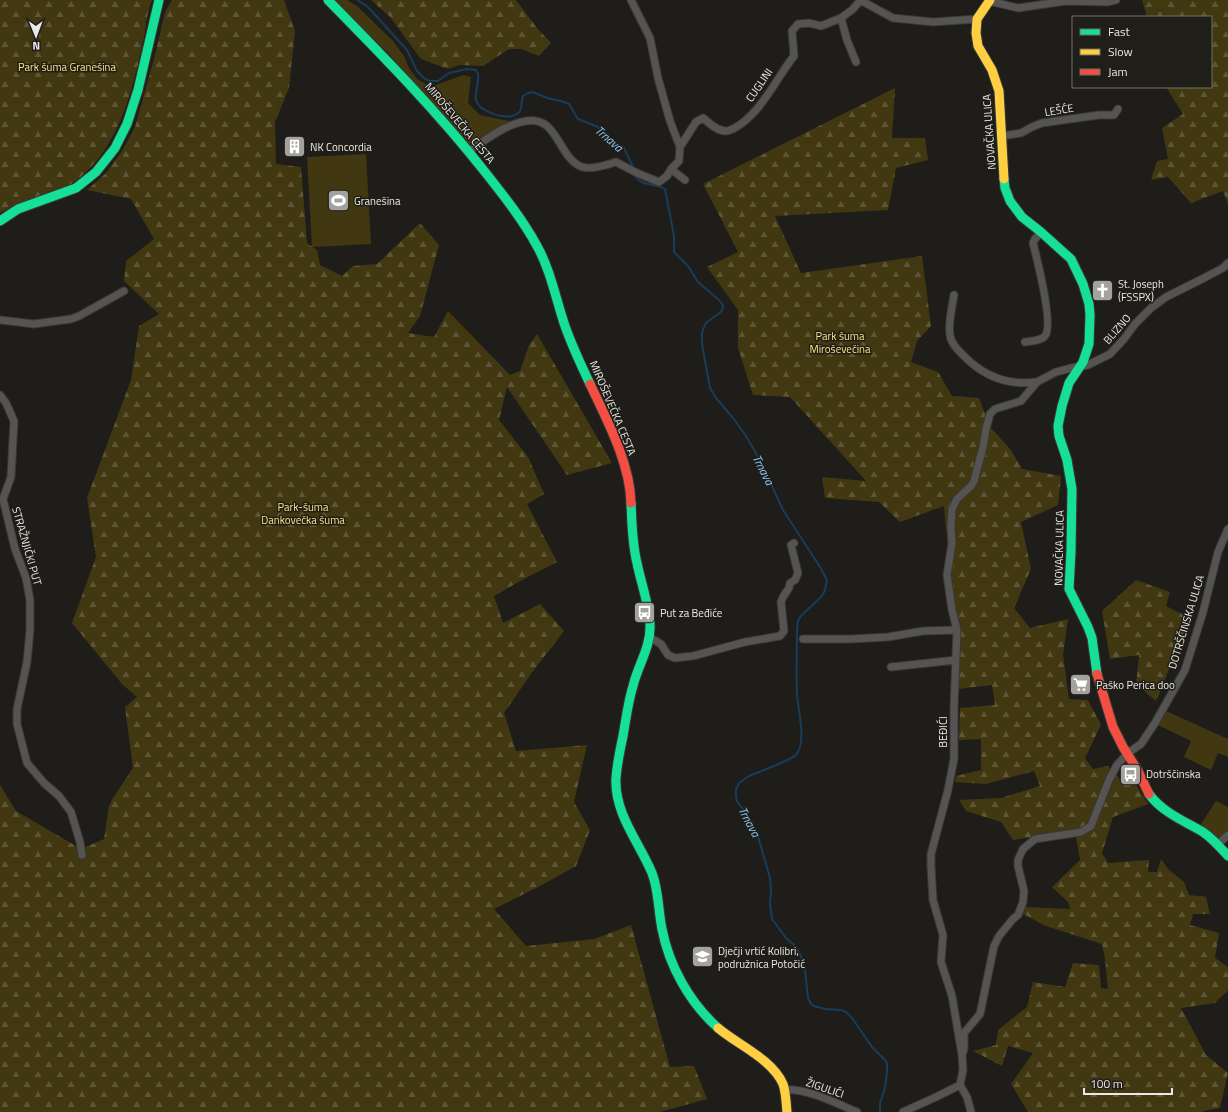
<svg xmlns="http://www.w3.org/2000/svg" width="1228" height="1112" viewBox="0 0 1228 1112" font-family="'Titillium Web',sans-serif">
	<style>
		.green { fill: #413811 }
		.forest { fill: url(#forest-firs) }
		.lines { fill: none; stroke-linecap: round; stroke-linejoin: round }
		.stream { stroke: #183d5b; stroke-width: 2 }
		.street-casing { stroke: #383836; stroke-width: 9 }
		.fast-casing { stroke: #383836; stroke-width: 11 }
		.slow-casing { stroke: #383836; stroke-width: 11 }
		.jam-casing { stroke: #383836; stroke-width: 11 }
		.street { stroke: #555452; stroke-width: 7 }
		.fast { stroke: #16e098; stroke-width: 9 }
		.slow { stroke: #ffcf43; stroke-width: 9 }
		.jam { stroke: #f24e42; stroke-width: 9 }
		.labels { text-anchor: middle; stroke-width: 3; stroke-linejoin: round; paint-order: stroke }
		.park-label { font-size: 11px; fill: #fce37f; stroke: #1f1e18 }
		.street-label { font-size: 11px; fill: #eae9e5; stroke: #1f1e18 }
		.poi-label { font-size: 11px; fill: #eae9e5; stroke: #1f1e18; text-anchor: start }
		.water-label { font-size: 12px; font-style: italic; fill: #8ec6f9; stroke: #1f1e18 }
	</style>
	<defs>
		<pattern id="forest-firs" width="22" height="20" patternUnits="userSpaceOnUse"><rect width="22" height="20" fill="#413811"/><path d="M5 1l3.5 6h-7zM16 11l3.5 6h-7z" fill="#5d5534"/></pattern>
	</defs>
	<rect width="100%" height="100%" fill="#1e1d19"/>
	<path class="green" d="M332,0h15l10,6 36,35 11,15 5,12 8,11 14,8 32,-12 8,2 -3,26 12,12 29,6 -42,25 -79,-93z
		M366,154l5,90 -59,3 -5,-90z
		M1166,711l62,28v18l-10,-4 -7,17 -27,-13 7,-16 -33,-16z
		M1216,801l12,6v26l-9,6 -20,-12z"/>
	<path class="forest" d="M0,0h152c-5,11 -6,29 -9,42 -11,51 -25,109 -70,141 -11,8 -24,10 -37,15 -12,4 -25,9 -36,15z
		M172,0h112l11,31 -6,57 -14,34 1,42 25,3 6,76 10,7 3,15 22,11 11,-10 24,-2 43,-41 19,22 -19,71 -12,17 26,4 14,-26 62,64 10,-4 9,-26 8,-11 75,129 -45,12 -60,-88 -8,33 29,37 16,37 -17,10 30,58 -35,18 -28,16 9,27 37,-19 24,27 -31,40 -29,42 12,38 71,-6 -13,57 16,28 -14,36 -36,20 -46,23 32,37 68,-7 37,-14 39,142 24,-1 13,33 -47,13h-660v-327l16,26 65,38 23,-10 5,-33 4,-8 20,-30 -8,-61 12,-10 -15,-13 -50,-61 24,-66 -9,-59 44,-118 8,-54 20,-12 -35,-33 2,-20 28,-22 -23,-40 -44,-9 19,-17 16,-22 13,-24 20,-72 10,-43z
		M371,0h145l21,28 14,15 -12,13 -18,-7h-12l-26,17 -23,-1 -12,4 -27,-10 -31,-42z
		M1142,0h86v204l-5,-13 -32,12 -23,-26 -17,3 6,-19 11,-2 -6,-31 21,-14 -17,-27h45v-70h-64z
		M895,88l-3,50h33l3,22 -32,8 -8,42 -113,6 26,57 121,-17 9,70 -14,15 -6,21 27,10 14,24 27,2 11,29 21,23 11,19 39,7 -3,29 -37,17 10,47 -17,39 16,20 38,-9 -5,36 6,44 19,1 13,25 -16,33 8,11 15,-3 16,18 9,-4 15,24 -35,13 -11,36 6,10 41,-3 -1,12h9l4,-13 7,10 16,13 5,13 17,2 4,17h-17l-3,11 29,8 -4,25 13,9v23l-13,13 -34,5 25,47 22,18 -8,35 -17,3v1h-175l-17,-28 22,-31 -25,-7 -6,20 -29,-15 23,-6 2,-15 29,-23 6,-25 32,5 8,-24 26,2 2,23 7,1 -3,-30 -3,-15 -56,-18 -25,-13 4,-6 45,2 -2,-7 -16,-15 28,-27 -5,-29 -62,9 -12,-18 -35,-11 -7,-11 42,-2 39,-12 -6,-15 -48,13 -31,-2 1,-6 25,-6v-31l-22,1 1,-32 35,-3 -3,-20 -34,4v-62l-8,-53 -6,-68 -44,16 -21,-20 -54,-4 -3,-21 44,4 -76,-84 -37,-2 -15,-47v-38l-31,-43 31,-15 -35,-68z
		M1136,580l34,12 -4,14 24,12 -34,83 -20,-17 3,-29 -29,4 -8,-48z"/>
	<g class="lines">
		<path class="stream" d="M357,0l10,6 40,44 10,21 8,8 5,2h8l11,-8 18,-4 9,1c6,7 -2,21 0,30 3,13 36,23 44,11 2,-4 1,-10 3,-15l5,-3 5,-1 14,6 14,3 8,3 9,15 20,8 11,13 15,8 10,21
			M634,173c4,14 23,10 31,16l9,47v16l14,14 10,16 21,18 4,5 -1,6 -16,12 -4,9v12l8,44 6,10 17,20 13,18 14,24 23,50 37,57 7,13 -2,10 -3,6 -22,21 -2,4 -1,9c0,22 -1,43 0,65 1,14 10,48 -1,60 -5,5 -37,17 -47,21l-10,7 -3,7v7l1,4 16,23 4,9 13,45 1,12 -1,14 2,15 14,19 8,7 6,9 5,16 3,28 3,6 3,2 11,3 16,1 5,2 6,6 20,29 14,14 1,3v8l-2,16 -5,15v9"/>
		<defs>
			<path id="street" d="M860,0l33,18 40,4 44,-3
				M989,1l29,7 48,-7 41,1 9,-2
				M841,18l6,22 9,22
				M1002,136l19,-3 11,-6 10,-4 57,-8h15l4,-6
				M680,147l16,-25 7,-4c6,5 15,14 24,13 2,0 4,-2 6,-2 28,-15 42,-49 61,-73l-2,-25 6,-7 11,-1 12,3 20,-8 12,-9 7,-8
				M469,151c17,-11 36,-27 57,-30 32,-6 32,37 56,46 9,3 25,-2 34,-5l21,11 22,9 8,-6 4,-7 8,-8 1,-14 -10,-26 -12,-43 -8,-40 -19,-38
				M671,169l14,11
				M954,295c-2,13 -6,27 -4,40 1,8 7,14 13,20 20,21 44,31 74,27
				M0,320l34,4 37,-5 8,-3 45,-25
				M1025,342c6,-1 16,-1 20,-6 9,-11 -8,-77 -12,-93l2,-4 6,-7
				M0,395l6,8 8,18 -3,56 -8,22 12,50 11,29 4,22v30l-3,32 -10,47v15l10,39 17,20 15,13 12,16 9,30 2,13
				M649,637l12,7 7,11 7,3 18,-2 52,-14 35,-6 4,-5 -3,-29 2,-5 6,-9 1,-5 5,-3 3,-7 -7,-28 3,-2
				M803,639h48l37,-2 35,-6 34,-1
				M891,667l65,-7
				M1218,844l10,-9
				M962,1055l-10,-59 -11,-34 2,-27 -10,-35 -2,-34v-12l17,-64 6,-31v-52l3,-77 -5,-20 -5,-35 5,-32 -1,-17 1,-17 5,-10 14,-13 3,-5 9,-34 3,-18 4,-15 5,-5 26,-8 16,-19 19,-10 15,-4 17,-3 22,-11 14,-15 11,-15 16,-16 15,-11 38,-19 19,-10 5,-5
				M960,1085l3,-15 -1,-15 2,-6v-16l16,-19 14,-68 5,-10 14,-17 5,-4 5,-13 1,-11 -6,-25v-6l5,-11 12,-10 46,-7 10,-6 18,-46 8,-15 11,-12 13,-9 14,-21 30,-53 18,-58 15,-60 10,-23
				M960,1085l7,12 4,15
				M784,1090c21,-3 54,14 73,22
				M903,1112l33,-15 24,-12"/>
			<path id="fast" d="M328,0c54,55 109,111 157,172 19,24 38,48 52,74 14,25 19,54 28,80 7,20 16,39 25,58
				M1004,179l1,9 5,13 12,16 19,15 30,27 12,25 6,20 1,11 -1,29 -6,18 -14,21 -7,23 -4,20 1,10 8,24 5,29 -1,62 -2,38 19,38 4,11 5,36
				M0,221l18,-12 58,-21 20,-16 19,-24 12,-24 11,-34 21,-90
				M631,503c1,20 1,40 6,60 4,20 12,41 13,62 1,22 -12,40 -17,61 -5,16 -7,33 -10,50 -3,14 -6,28 -7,42 -2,35 23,64 36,95 7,18 6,37 10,56 7,37 28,74 56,99
				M1149,794c13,18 35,27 54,38 10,7 17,15 25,24"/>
			<path id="slow" d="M990,0l-13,19 -1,14 2,13 14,24 7,21 5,88
				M718,1028c20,17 54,31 65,56 3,9 3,19 4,28"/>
			<path id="jam" d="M590,384c17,36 40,79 41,119
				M1097,674l16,53 10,20 15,24 11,23"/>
		</defs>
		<use href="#street" class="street-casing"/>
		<use href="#fast" class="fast-casing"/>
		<use href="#slow" class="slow-casing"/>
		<use href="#jam" class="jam-casing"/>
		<use href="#street" class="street"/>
		<use href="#fast" class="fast"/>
		<use href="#slow" class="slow"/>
		<use href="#jam" class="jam"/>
	</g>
	<defs>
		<symbol id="building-square" viewBox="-11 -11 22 22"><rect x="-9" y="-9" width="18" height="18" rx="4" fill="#a3a29e" stroke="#1f1e18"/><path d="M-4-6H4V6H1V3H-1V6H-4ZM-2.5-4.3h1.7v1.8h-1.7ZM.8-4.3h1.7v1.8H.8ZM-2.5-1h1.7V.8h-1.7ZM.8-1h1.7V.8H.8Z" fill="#fff"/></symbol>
		<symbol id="stadium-square" viewBox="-11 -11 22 22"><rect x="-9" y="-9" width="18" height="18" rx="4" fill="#a3a29e" stroke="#1f1e18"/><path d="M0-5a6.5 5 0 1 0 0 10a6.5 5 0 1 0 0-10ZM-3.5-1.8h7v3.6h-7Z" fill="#fff"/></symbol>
		<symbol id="church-square" viewBox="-11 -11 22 22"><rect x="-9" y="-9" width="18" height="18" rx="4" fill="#a3a29e" stroke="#1f1e18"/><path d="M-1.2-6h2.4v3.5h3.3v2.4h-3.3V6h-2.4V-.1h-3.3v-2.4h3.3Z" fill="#fff"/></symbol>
		<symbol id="bus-square" viewBox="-11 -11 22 22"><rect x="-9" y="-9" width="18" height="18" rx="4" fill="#a3a29e" stroke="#1f1e18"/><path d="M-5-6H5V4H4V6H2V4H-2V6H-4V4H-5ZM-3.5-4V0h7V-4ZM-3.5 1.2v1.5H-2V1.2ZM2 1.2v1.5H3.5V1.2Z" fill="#fff"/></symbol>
		<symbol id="supermarket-square" viewBox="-11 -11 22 22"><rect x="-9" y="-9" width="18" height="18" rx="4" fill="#a3a29e" stroke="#1f1e18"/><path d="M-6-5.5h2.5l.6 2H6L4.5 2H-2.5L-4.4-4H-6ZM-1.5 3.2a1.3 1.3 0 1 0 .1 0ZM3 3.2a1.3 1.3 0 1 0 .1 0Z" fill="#fff"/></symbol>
		<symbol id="school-square" viewBox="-11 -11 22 22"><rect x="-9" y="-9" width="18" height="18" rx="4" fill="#a3a29e" stroke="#1f1e18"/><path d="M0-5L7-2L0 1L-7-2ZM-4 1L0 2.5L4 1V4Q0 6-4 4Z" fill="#fff"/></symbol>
	</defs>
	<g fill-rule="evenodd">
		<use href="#building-square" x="282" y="134" width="25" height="25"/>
		<use href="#stadium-square" x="326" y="188" width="25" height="25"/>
		<use href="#church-square" x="1090" y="278" width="25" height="25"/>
		<use href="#bus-square" x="632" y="600" width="25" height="25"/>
		<use href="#supermarket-square" x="1068" y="672" width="25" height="25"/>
		<use href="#bus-square" x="1118" y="762" width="25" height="25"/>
		<use href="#school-square" x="690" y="944" width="25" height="25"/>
	</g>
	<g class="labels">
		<g class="park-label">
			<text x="67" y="71">Park šuma Granešina</text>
			<text x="840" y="340">Park šuma<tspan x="840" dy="13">Miroševečina</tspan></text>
			<text x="303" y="511">Park-šuma<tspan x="303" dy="13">Dankovečka šuma</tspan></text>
		</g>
		<g class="street-label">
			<text transform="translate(759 85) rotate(-55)" y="4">CUGLINI</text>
			<text transform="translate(1059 110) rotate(-9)" y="4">LEŠĆE</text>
			<text transform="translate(460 123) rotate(50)" y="4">MIROŠEVEČKA CESTA</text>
			<text transform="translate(989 132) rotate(-94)" y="4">NOVAČKA ULICA</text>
			<text transform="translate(1117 329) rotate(-49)" y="4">BLIZNO</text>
			<text transform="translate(613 408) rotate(67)" y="4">MIROŠEVEČKA CESTA</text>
			<text transform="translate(27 546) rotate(74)" y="4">STRAŽNJIČKI PUT</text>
			<text transform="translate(1059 548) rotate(-89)" y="4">NOVAČKA ULICA</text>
			<text transform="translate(1186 622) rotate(-73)" y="4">DOTRŠČINSKA ULICA</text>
			<text transform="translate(943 732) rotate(-90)" y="4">BEĐIĆI</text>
			<text transform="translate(825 1088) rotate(19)" y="4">ŽIGULIĆI</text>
		</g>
		<g class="poi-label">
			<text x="310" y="151">NK Concordia</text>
			<text x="354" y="205">Granešina</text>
			<text x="1118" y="288">St. Joseph<tspan x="1118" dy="13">(FSSPX)</tspan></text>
			<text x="660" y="617">Put za Beđiće</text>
			<text x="1096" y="689">Paško Perica doo</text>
			<text x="1146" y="778">Dotrščinska</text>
			<text x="718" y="955">Dječji vrtić Kolibri,<tspan x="718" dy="13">podružnica Potočić</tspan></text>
		</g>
		<g class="water-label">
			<text transform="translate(609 139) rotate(41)" y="4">Trnava</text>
			<text transform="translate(763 470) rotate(63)" y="4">Trnava</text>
			<text transform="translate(749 822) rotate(62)" y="4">Trnava</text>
		</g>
	</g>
	<rect x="1072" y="16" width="140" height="72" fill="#1f1e18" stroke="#706f6a"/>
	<rect x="1080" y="29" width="20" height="6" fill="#16e098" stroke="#706f6a"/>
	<text x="1108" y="36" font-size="12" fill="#eae9e5">Fast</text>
	<rect x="1080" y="49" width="20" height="6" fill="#ffcf43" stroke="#706f6a"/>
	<text x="1108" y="56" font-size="12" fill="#eae9e5">Slow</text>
	<rect x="1080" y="69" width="20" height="6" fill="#f24e42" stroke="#706f6a"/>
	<text x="1108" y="76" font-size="12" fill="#eae9e5">Jam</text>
	<g transform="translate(36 36) rotate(179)" stroke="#1f1e18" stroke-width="3" paint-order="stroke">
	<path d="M0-3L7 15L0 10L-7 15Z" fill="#eae9e5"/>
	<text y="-6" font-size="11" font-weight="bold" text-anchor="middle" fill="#eae9e5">N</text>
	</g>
	<path d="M1084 1088v6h88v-6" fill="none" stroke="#eae9e5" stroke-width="2"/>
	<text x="1090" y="1088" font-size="12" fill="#eae9e5" stroke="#1f1e18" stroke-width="3" paint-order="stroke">100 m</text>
</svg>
